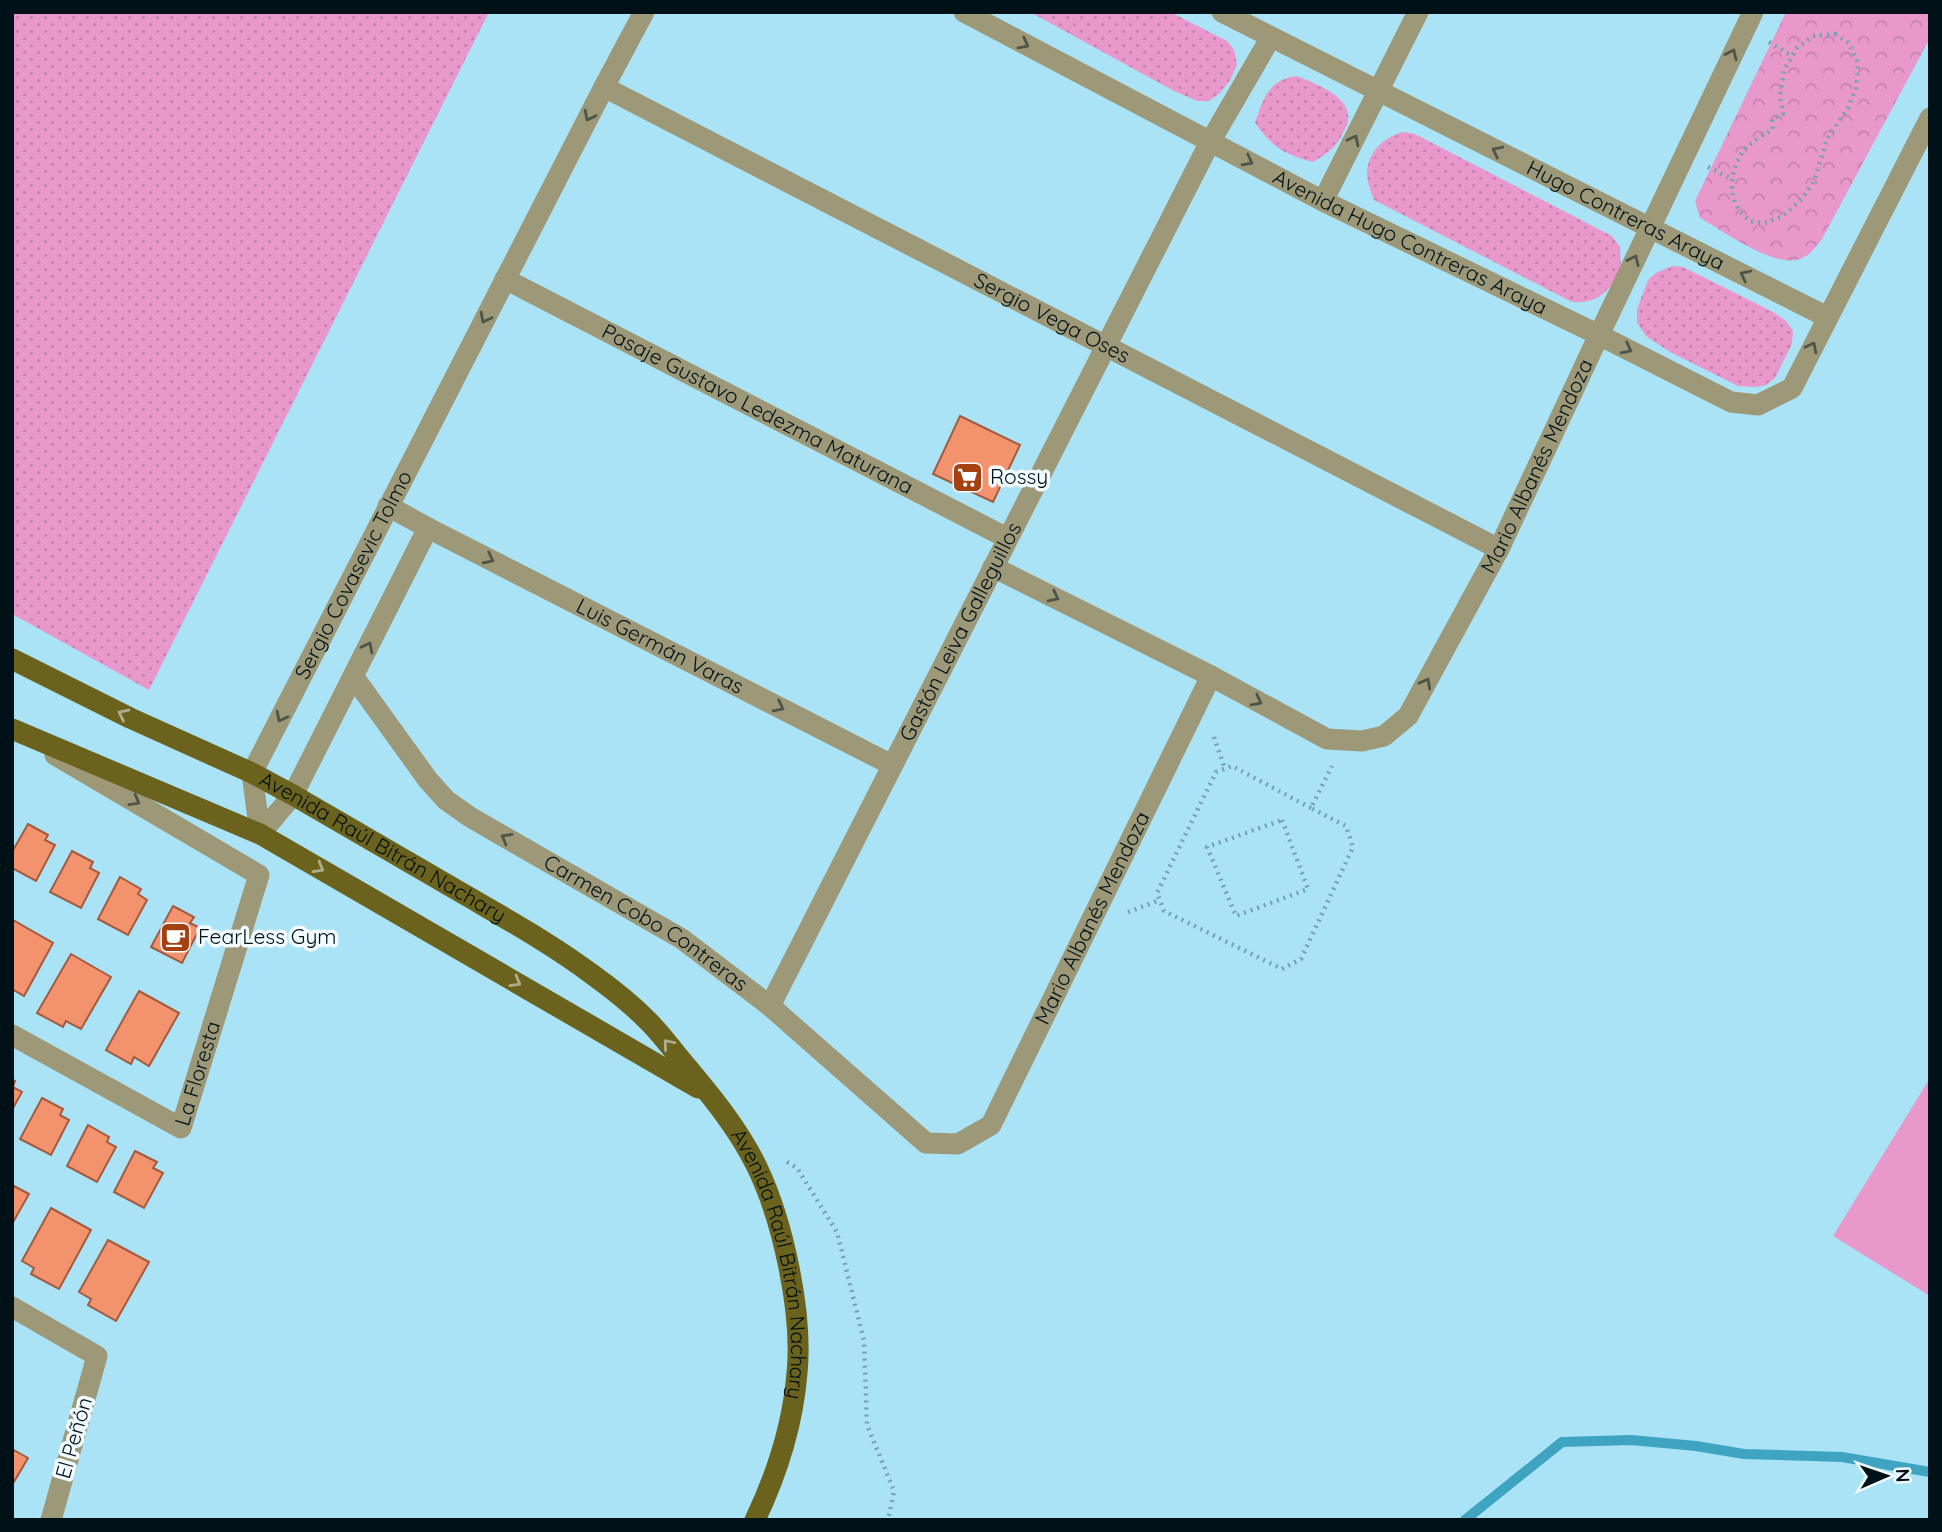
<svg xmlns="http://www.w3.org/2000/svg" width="1942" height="1532" viewBox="0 0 1942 1532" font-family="Quicksand,sans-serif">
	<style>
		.grass { fill: url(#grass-dots) }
		.park { fill: url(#park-crowns) }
		.pitch { fill: #e898cb }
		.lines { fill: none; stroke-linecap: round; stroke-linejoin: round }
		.stream { stroke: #3ea4c2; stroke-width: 10 }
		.building { fill: #f3936e; stroke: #a35a3e; stroke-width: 2 }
		.path { stroke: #76a1b1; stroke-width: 4.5; stroke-dasharray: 2 5; stroke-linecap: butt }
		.minor { stroke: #9d9877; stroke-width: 21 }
		.major { stroke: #6b621d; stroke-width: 21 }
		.oneway { stroke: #4e5448 }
		.oneway2 { stroke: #aeae8e }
		.labels { text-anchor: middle; stroke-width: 7; stroke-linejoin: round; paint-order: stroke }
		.street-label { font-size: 21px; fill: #001118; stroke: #f2fbff }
		.poi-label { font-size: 21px; fill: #001118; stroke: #f2fbff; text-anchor: start }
	</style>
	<defs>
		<pattern id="grass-dots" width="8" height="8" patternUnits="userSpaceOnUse" patternTransform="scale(1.75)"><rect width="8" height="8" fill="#e898cb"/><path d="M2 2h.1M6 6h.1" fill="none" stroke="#c582ae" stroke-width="1.8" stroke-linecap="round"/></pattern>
		<pattern id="park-crowns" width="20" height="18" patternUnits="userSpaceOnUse" patternTransform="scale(1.75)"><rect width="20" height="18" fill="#e898cb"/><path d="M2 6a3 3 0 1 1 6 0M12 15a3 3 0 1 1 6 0" fill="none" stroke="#c582ae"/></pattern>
	</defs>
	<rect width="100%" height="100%" fill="#abe3f6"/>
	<path class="grass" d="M12,12h477l-340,678 -137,-76z
		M1030,12h140l57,29 7,9 3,15 -8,17 -10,12 -10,7h-12l-23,-10z
		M1297,76c18,8 55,20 51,45 0,4 -3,7 -4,10 -7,16 -17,23 -31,31 -29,-8 -40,-14 -58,-39 8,-24 14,-44 42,-47z
		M1404,132l11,2 197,102 8,11 1,25c-14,20 -23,32 -49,30l-198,-102c-4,-11 -9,-23 -6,-35 5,-18 19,-29 36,-33z
		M1672,266l11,1 90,45 13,9 7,10 -1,13 -17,34 -9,7 -11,2 -17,-1 -68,-34 -24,-16 -9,-13v-14l11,-29 8,-7z"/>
	<path class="park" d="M1786,12h144v26l-108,201c-7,9 -14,19 -26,21 -26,5 -73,-29 -96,-42l-5,-17z"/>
	<path class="pitch" d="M1930,1078v218l-97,-60z"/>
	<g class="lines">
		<path class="stream" d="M1465,1520l97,-78 69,-2 65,6 48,8 98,3 88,15"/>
	</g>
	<path class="building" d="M960,416l60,29 -27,57 -60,-28z
		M28,824l20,11 -3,5 10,5 -19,36 -24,-13v-16z
		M72,851l21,11 -3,6 9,5 -18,35 -31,-16z
		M120,877l21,12 -3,5 9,6 -19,35 -30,-16z
		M173,906l21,11 -4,6 10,5 -18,35 -31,-16z
		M13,920l40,23 -29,53 -12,-7z
		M71,954l40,23 -30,52 -15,-8 -3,6 -26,-14z
		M139,991l40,22 -30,53 -15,-9 -3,7 -25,-14z
		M12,1080l3,1 -2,6 9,5 -10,18z
		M42,1098l21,11 -3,6 9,5 -18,35 -31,-16z
		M88,1125l21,12 -2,5 9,5 -19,35 -30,-16z
		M135,1151l22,11 -4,6 10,5 -19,35 -30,-16z
		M12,1185l17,9 -17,30z
		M51,1208l40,22 -32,59 -28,-15 3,-6 -12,-7z
		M108,1240l41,22 -33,59 -28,-16 3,-6 -12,-7z
		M12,1449l16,9 -16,27z"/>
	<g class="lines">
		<path class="path" d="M1835,34l14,9 9,20 -2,25 -8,20 -21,31 -13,42 -12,18 -21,18 -17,6 -15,-2c-3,-4 -9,-8 -11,-13 -12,-18 -5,-49 11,-63 7,-6 16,-11 24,-16l-1,-10 11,-5 -3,-18 4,-26 13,-22 16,-12z
			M1769,42l23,14
			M1708,167l24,12
			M1214,737l11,32
			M1311,808l-79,-42 -16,6 -59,121 7,18 118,58 19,-10 52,-112 -7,-21 -35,-18 21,-42
			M1282,820l26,69 -72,27 -29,-69z
			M1128,912l32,-12
			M787,1162l10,6 40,64 27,109 3,84 27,66 -6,29"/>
		<g class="minor">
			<path id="s1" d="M964,12l359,189 276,134 132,67 27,3 34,-17 138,-270"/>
			<path id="s2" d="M1222,12l605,305"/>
			<path id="s3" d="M604,87l895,462"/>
			<path d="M1323,201l95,-189"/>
			<path id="s4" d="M505,279l502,259"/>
			<path id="s5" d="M388,506l40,22 464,237"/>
			<path id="s6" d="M993,567l218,109 116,63 35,2 22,-5 24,-20 91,-167 100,-214 154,-323"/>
			<path id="s7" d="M353,676l75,104 18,20 24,17 212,122 88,67 156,137 32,1 33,-19 220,-449"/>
			<path id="s8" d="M260,834l-8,-61 352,-686 40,-75"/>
			<path d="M260,834l33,-39 135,-267"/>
			<path id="s9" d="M770,1006l440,-864 61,-105"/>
			<path id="s10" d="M12,1035l169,93 78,-253 -204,-120"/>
			<path d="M12,1307l85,49 -46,164"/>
		</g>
		<g class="major">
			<path id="s11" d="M12,659l118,59 122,55 41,22c58,34 116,67 174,101 43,25 86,49 126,79 18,13 37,28 53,44 15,14 27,32 41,48 26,31 52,63 70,100 26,54 46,146 40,206 -4,50 -20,101 -42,147"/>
			<path d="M12,729l248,105 438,254"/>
		</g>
	</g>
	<defs><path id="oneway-chevron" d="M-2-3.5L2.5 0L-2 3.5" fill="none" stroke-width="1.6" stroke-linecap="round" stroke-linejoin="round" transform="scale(1.75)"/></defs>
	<g class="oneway">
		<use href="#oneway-chevron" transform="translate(1024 44) rotate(28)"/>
		<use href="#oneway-chevron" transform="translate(1732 54) rotate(-65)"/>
		<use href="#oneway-chevron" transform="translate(589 116) rotate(117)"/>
		<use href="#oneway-chevron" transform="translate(1354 140) rotate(-63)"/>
		<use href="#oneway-chevron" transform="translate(1497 151) rotate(-153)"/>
		<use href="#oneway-chevron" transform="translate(1248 161) rotate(28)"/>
		<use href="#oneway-chevron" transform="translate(1634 260) rotate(-65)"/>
		<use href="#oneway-chevron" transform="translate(1745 275) rotate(-153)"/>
		<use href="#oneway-chevron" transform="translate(485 318) rotate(117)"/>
		<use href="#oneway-chevron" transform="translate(1812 347) rotate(-63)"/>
		<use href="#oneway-chevron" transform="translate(1627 349) rotate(27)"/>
		<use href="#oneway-chevron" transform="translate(489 559) rotate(27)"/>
		<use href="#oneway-chevron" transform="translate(1054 597) rotate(27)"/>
		<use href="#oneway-chevron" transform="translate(368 647) rotate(-63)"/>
		<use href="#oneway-chevron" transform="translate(1426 683) rotate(-61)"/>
		<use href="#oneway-chevron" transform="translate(1257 701) rotate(28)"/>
		<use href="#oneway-chevron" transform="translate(779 707) rotate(27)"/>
		<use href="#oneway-chevron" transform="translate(281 717) rotate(117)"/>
		<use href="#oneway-chevron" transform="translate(135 801) rotate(30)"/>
		<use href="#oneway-chevron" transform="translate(506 838) rotate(-150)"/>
	</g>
	<g class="oneway2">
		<use href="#oneway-chevron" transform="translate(123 714) rotate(-154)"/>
		<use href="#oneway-chevron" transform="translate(319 868) rotate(30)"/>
		<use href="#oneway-chevron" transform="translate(516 982) rotate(30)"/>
		<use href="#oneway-chevron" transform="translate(668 1044) rotate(-130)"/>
	</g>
	<defs>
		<symbol id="supermarket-square" viewBox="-11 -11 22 22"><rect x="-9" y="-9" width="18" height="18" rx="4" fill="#a54011" stroke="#f2fbff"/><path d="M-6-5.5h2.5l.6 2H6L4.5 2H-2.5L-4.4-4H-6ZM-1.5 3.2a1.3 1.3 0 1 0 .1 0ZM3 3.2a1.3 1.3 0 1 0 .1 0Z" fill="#fff"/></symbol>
		<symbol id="cafe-square" viewBox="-11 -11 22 22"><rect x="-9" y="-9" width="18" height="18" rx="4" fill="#a54011" stroke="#f2fbff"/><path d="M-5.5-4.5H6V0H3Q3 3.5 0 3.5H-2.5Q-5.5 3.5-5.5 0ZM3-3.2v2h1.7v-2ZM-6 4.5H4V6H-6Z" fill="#fff"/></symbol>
	</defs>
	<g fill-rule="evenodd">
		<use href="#supermarket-square" x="950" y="460" width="35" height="35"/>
		<use href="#cafe-square" x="158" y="920" width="35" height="35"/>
	</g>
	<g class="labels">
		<g class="street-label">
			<text dy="7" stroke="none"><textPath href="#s2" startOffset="452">Hugo Contreras Araya</textPath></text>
			<text dy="7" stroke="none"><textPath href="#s1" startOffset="502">Avenida Hugo Contreras Araya</textPath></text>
			<text dy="7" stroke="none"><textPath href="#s3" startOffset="504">Sergio Vega Oses</textPath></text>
			<text dy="7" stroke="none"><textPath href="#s4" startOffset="284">Pasaje Gustavo Ledezma Maturana</textPath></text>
			<text dy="7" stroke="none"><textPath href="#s6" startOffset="746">Mario Albanés Mendoza</textPath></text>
			<text dy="7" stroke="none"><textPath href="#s8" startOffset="284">Sergio Covasevic Tolmo</textPath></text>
			<text dy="7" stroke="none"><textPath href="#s9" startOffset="420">Gastón Leiva Galleguillos</textPath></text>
			<text dy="7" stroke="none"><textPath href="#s5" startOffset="306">Luis Germán Varas</textPath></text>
			<text dy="7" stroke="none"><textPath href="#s11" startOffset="416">Avenida Raúl Bitrán Nachary</textPath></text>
			<text dy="7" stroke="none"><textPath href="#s7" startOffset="1048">Mario Albanés Mendoza</textPath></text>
			<text dy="7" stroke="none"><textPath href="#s7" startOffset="390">Carmen Cobo Contreras</textPath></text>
			<text dy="7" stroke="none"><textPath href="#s10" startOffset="250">La Floresta</textPath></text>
			<text dy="7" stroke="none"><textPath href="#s11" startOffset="1015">Avenida Raúl Bitrán Nachary</textPath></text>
			<text transform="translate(74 1438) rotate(-74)" y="7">El Peñón</text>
		</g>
		<g class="poi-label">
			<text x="990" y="484">Rossy</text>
			<text x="198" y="944">FearLess Gym</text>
		</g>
	</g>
	<rect width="1942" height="1532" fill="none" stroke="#001118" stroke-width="28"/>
	<g transform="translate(1886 1476) rotate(88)" stroke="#f2fbff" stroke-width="5" paint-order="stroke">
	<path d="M0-5L12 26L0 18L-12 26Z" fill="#001118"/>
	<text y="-10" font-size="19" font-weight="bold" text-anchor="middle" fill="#001118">N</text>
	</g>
</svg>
